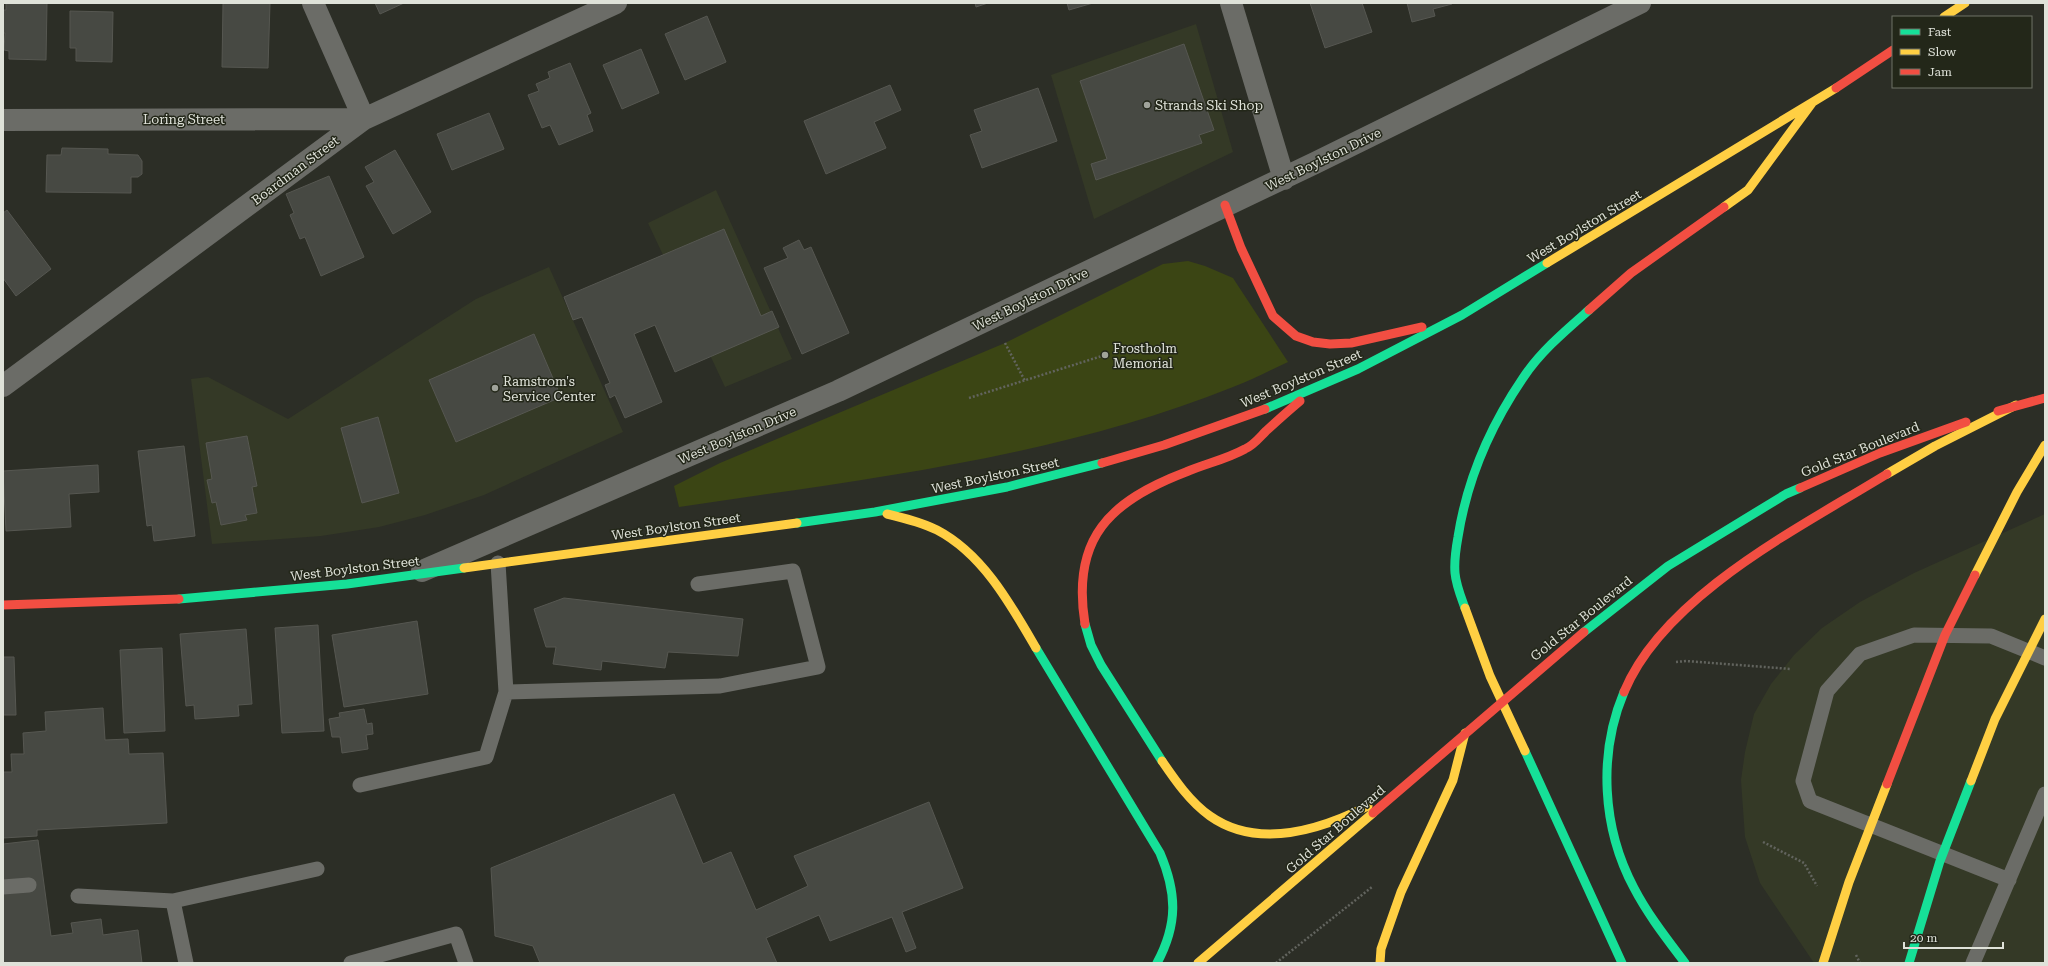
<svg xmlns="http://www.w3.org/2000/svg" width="2048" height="966" viewBox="0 0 2048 966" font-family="'Roboto Serif',serif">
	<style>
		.built { fill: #343926 }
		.green { fill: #3b4514 }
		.building { fill: #474943; stroke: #565751 }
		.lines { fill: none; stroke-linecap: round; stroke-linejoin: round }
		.path { stroke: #62645e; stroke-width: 2.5; stroke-dasharray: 2 2; stroke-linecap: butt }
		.lane { stroke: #6b6c67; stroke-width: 15 }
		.street { stroke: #6b6c67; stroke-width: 22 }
		.fast { stroke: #16e098; stroke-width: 9 }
		.slow { stroke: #ffcf43; stroke-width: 9 }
		.jam { stroke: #f24e42; stroke-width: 9 }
		.poi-dot { fill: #a0a39a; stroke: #232719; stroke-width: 1.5 }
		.labels { text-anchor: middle; stroke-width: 3; stroke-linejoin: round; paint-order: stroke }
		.poi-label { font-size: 13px; fill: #dfe2d9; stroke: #232719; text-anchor: start }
		.street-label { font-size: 13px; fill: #dfe2d9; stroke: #232719 }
	</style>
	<rect width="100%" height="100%" fill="#2c2e26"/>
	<path class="built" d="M1196,24l37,128 -139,67 -43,-144z
		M716,190l76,169 -67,28 -77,-164z
		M549,267l74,165 -139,63 -59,20 -46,12 -58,9 -109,8 -21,-165 17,-2 80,42 188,-120z
		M2045,514v449h-231l-54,-80 -15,-46 -4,-57 4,-28 9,-38 17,-30 23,-29 28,-27 38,-26 54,-29z"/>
	<path class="green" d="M1188,261l17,5 28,12 55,84c-18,8 -36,18 -55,25 -177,71 -367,92 -554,120l-5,-21 46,-23 285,-120 158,-79z"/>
	<path class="building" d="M6,3h41l-1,57 -37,-1v-8l-5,-1 1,-17h-2v-23h3z
		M223,3h47l-2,65 -46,-1z
		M375,3h29l-24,11z
		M975,3h13l-12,4z
		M1067,3h26l-24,7z
		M1310,3h52l10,29 -47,16z
		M1407,3h45v1l-19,5 2,7 -23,6z
		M70,11l43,1 -1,50 -36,-1v-13h-6z
		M707,16l19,46 -41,18 -20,-46z
		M1184,44l30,86 -15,5 3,8 -106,37 -5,-16 16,-5 -27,-78z
		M641,49l18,44 -37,16 -19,-44z
		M570,63l21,50 -4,2 6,16 -34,14 -9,-20 -8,3 -14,-33 11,-4 -3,-7 14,-6 -2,-6z
		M890,85l11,25 -27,12 12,26 -60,26 -22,-53z
		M1038,88l19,53 -75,27 -12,-33 12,-4 -8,-21z
		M489,113l15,36 -52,21 -15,-36z
		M62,148l46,1v5l30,1 4,6v13l-4,3h-7v16l-85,-1 1,-37h14z
		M395,150l36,62 -38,22 -27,-48 8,-4 -9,-15z
		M329,176l35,81 -43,19 -16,-39 -5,2 -10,-24 4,-2 -8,-19z
		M7,210l44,59 -35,27 -13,-18v-65z
		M724,229l37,87 11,-5 7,16 -104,45 -20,-47 -21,9 28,68 -37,16 -10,-23 -5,3 -5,-13 5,-2 -28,-66 -9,3 -9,-23z
		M799,240l5,10 7,-3 38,86 -47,21 -38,-86 24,-10 -5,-10z
		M534,334l27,63 -105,45 -27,-62z
		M378,417l21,76 -37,10 -21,-75z
		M247,436l10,50 -5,1 5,26 -12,2 2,5 -26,5 -5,-23 -4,1 -5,-23 5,-1 -6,-36z
		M184,446l11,90 -41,5 -2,-16 -5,1 -9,-75z
		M98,465l1,27 -30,2 2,33 -65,4 -3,-60z
		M564,598l179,21 -5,37 -70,-4 -3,16 -63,-7 -1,9 -48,-6 3,-17h-10l-12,-38z
		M417,621l11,73 -84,13 -12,-72z
		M318,625l6,106 -42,2 -7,-105z
		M246,629l6,75 -14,1 1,11 -44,3 -1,-14 -8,1 -6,-72z
		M162,648l3,83 -41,2 -4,-83z
		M3,657h11l2,58h-13z
		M103,708l2,32 23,-1 1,15 34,-1 4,70 -130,7v6l-34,2v-66h9l-1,-18h13l-1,-21 23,-2 -1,-19z
		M364,709l3,15 5,-1 1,11 -7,1 2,14 -26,4 -2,-16h-8l-3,-18 11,-2 -1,-4z
		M674,794l29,70 28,-12 25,58 52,-24 -14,-30 135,-54 34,86 -61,24 14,36 -10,4 -14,-35 -62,24 -11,-26 -53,23 11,25h-237l-7,-17 -38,-10 -4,-68z
		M38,840l13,96 22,-3 -2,-10 30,-4 2,16 35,-5 4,33h-139v-119z"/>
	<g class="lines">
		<path class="path" d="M1005,343l20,38
			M969,398l136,-43
			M1676,662l10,-1 105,8
			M1763,842l41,21 13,23
			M1856,955l4,8
			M1276,963l96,-76"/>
		<path class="lane" d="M498,563l8,129 214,-6 98,-19 -25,-96 -95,13
			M360,785l126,-28 20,-65
			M2009,880l-199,-79 -7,-20 24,-90 33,-37 54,-19 77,1 54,22
			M3,887l26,-2
			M78,896l95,5 144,-32
			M173,901l13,62
			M351,963l105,-29 10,29
			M1973,963l72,-169"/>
		<path class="street" d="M1231,3l53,176
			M3,120l361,-1 -51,-116
			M3,386l361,-267 252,-116
			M422,571l416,-180 477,-228 325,-160"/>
		<path class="fast" d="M1265,409l93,-40 104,-54 85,-52
			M797,523l78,-11 132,-25 95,-24
			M179,599l168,-15 117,-16
			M1465,608c-4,-11 -9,-23 -10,-35 -1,-12 1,-25 3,-36 9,-57 33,-112 65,-159 17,-26 42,-47 66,-68
			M1085,624l6,21 10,20 61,96
			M1584,632l84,-66 118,-72 14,-6
			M1036,648l124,205c17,40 18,71 -3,110
			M1624,692c-26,62 -22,136 10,196 14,27 33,51 51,75
			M1525,751l97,212
			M1909,963l31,-102 31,-80"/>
		<path class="slow" d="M1944,17l21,-14
			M1724,207l24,-17 64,-87
			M1547,263l289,-175
			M1887,474l48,-28 81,-41
			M887,514c17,4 34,8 50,16 46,24 74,75 99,118
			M464,568l333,-45
			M1975,575l42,-83 28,-47
			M1465,608l25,68 35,75
			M1162,761c13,19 28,41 48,55 48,34 110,14 158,-10
			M1971,781l24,-62 50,-100
			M1198,963l175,-150
			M1380,963l1,-14 20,-57 52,-112 12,-47
			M1823,963l26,-81 38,-98"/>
		<path class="jam" d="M1836,88l57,-38
			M1225,205l16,43 32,68 23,20 17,6 17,2 21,-1 71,-16
			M1589,310l42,-37 93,-66
			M1998,411l47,-13
			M1102,463l62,-18 101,-36
			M1800,488l80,-35 86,-31
			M3,605l176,-6
			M1085,624c-14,-86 25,-123 101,-152 19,-8 41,-13 59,-23 9,-4 14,-11 21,-18 11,-10 22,-20 34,-30
			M1624,692c40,-97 177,-165 263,-218
			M1887,784l58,-149 30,-60
			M1373,813l211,-181"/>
	</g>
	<g class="poi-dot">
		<circle cx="1147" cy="105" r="4"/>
		<circle cx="1105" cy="355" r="4"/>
		<circle cx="495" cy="388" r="4"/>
	</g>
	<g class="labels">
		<g class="poi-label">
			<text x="1155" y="110">Strands Ski Shop</text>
			<text x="1113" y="353">Frostholm<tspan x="1113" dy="15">Memorial</tspan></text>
			<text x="503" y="386">Ramstrom's<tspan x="503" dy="15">Service Center</tspan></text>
		</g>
		<g class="street-label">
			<text x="184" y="124">Loring Street</text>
			<text transform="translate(1323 159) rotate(-26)" y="5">West Boylston Drive</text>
			<text transform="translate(295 170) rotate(-37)" y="5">Boardman Street</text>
			<text transform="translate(1584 226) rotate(-31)" y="5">West Boylston Street</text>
			<text transform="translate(1030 299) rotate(-26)" y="5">West Boylston Drive</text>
			<text transform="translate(1301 378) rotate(-23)" y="5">West Boylston Street</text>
			<text transform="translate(737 435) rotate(-23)" y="5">West Boylston Drive</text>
			<text transform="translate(1860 449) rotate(-22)" y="5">Gold Star Boulevard</text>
			<text transform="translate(995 475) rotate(-12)" y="5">West Boylston Street</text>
			<text transform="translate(676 526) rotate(-8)" y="5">West Boylston Street</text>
			<text transform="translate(355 568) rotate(-7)" y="5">West Boylston Street</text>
			<text transform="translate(1581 618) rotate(-39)" y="5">Gold Star Boulevard</text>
			<text transform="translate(1335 829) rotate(-41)" y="5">Gold Star Boulevard</text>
		</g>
	</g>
	<rect width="2048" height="966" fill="none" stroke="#dfe2d9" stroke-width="8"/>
	<rect x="1892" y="16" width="140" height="72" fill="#232719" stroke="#6e7266"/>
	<rect x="1900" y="29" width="20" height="6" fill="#16e098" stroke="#6e7266"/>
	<text x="1928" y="36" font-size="12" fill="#dfe2d9">Fast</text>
	<rect x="1900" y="49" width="20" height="6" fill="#ffcf43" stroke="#6e7266"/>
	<text x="1928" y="56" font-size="12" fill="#dfe2d9">Slow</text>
	<rect x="1900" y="69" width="20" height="6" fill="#f24e42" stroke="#6e7266"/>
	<text x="1928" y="76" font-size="12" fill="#dfe2d9">Jam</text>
	<path d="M1904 942v6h99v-6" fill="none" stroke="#dfe2d9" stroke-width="2"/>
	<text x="1910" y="942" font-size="12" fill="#dfe2d9" stroke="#232719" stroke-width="3" paint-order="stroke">20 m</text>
</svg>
